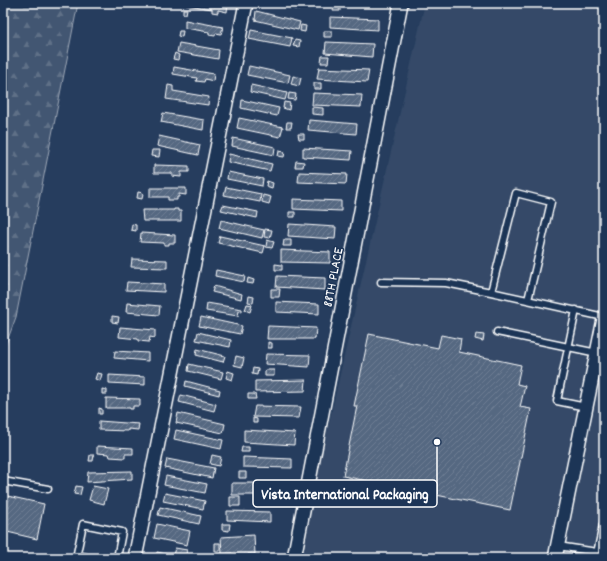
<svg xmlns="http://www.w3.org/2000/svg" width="607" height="561" viewBox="0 0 607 561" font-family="Dekko,sans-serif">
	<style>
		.built { fill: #344a68 }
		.forest { fill: url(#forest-firs); stroke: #a0aab8 }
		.building { fill: url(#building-hatch); stroke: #fff }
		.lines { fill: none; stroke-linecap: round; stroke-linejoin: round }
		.service-casing { stroke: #fff; stroke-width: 9 }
		.minor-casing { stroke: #fff; stroke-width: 16 }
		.service { stroke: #1d3557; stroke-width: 6 }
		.minor { stroke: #1d3557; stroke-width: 13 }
		.labels { text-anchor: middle; stroke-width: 3; stroke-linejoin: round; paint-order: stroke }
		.street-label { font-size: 14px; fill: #fff; stroke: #1d3557 }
		.leader { fill: none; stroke: #fff; stroke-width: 1.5 }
		.callout-dot { fill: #fff; stroke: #1d3557; stroke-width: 1.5 }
		.callout { fill: #1d3557; stroke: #fff; stroke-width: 1.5 }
		.callout-label { font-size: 15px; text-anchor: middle; font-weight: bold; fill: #fff }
	</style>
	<defs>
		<pattern id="forest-firs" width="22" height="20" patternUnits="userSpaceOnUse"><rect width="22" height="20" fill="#425672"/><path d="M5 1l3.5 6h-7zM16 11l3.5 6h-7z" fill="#5e6f87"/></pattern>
		<pattern id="building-hatch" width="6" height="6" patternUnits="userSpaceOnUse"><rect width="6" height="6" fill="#556781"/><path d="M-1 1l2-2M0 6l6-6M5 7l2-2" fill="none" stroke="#6e7e94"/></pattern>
	</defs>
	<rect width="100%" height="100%" fill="#263d5e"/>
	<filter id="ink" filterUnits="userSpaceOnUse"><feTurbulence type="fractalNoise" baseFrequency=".025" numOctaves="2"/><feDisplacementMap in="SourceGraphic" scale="8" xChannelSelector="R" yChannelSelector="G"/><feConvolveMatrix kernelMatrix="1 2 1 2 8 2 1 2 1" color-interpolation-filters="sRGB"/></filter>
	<g filter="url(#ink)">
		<path class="built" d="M425,3h179v555h-306z"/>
		<path class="forest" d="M3,3h75l-62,314 -13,35z"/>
		<path class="building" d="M186,3h42l-1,9 -9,-2v3l-6,-1v-3l-26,-4z
			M269,3h29l2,1 -1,6z
			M334,6h6v5h-7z
			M183,9h4l-1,5h-3z
			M256,11l44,11 -2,8 -43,-10z
			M330,17l48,2v11l-48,-3z
			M185,20l38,7 -2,7 -5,-1 -1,3 -6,-1v-3l-24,-4z
			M301,25l5,1 -1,6 -5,-1z
			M251,30l41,8 -2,9 -41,-8z
			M179,31h4l-1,6 -4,-1z
			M324,31h8v6h-8z
			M295,40l5,1 -1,6 -6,-1z
			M326,42l47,2 -1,13 -47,-4z
			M179,43l40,7 -1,9 -41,-7z
			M175,53l4,2 -1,5 -5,-1z
			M322,56h7l-1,7h-7z
			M249,66l41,9 -2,8 -41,-8z
			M174,67l40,7 -1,7 -8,-2 -1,3 -8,-1 1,-3 -24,-4z
			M319,68l50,2 -2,12 -50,-3z
			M293,76l8,2 -2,8 -8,-2z
			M314,83h7v6h-7z
			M168,85l5,1v5l36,6 -1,8 -42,-6z
			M251,85l36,8 -2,7 -35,-8z
			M289,93l7,1 -1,6 -7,-1z
			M313,93l49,2 -1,12 -49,-2z
			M242,100l37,8 -2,8 -36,-8z
			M284,102l6,1 -1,7 -6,-2z
			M312,107l11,1v7l-11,-1z
			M163,113l41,7 -1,10 -42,-8z
			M239,118l44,9 -3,10 -43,-9z
			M309,120l48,4 -1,10 -48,-4z
			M287,122h5l-1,6h-5z
			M298,134h6v5h-5z
			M159,136l41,9 -2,10 -41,-9z
			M233,138l42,9 -1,8 -42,-9z
			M303,148l49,3 -1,9 -48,-3z
			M152,150h8l-1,7 -8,-1z
			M279,151l6,1 -1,5 -6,-1z
			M229,154l43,10 -2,7 -42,-9z
			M296,161l8,1 -1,5h-8z
			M154,165l35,1v6h-8v5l-9,-1v-3h-18z
			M228,172l35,7 -1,7 -35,-7z
			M299,172l48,2 -1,10 -48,-2z
			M267,181l6,2 -1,5 -6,-2z
			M226,187l35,7 -1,8 -36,-7z
			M150,188h36v7l-7,-1v3h-2v3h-9v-3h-18z
			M138,192l5,1 -1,6 -5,-1z
			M263,195l8,2 -2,7 -7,-2z
			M293,199l48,2v10l-48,-2z
			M223,205l35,7 -1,6 -36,-8z
			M174,209h4v2h3v10h-38l-1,-11h32z
			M289,212h6v5h-6z
			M221,220l43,10 -2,8 -43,-10z
			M132,224l4,1v6l-5,-1z
			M289,224l47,3 -1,12 -47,-3z
			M265,229l7,1 -2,8 -6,-1z
			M141,233l34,2v8h-6v2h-5v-2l-24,-1z
			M220,236l45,10 -2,7 -45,-10z
			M267,240l7,2 -2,6 -6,-1z
			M284,240h7v6h-8z
			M281,250l49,2v11l-49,-1z
			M132,259l35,1v8l-36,-1z
			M275,264l7,1v5h-7z
			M216,270l29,6 -1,6 -29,-6z
			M277,276l48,2v12l-49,-3z
			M248,278l6,2 -1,4 -6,-1z
			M127,282l37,2v8l-38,-2z
			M214,286l28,8 -1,5 -29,-7z
			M271,289h9l-1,8h-8z
			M249,296l5,1 -1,6 -5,-1z
			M276,302l43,2v10l-43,-2z
			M127,303l33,3 -1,9 -33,-3z
			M207,303l35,6v3l-3,-1 -1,5 -32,-5z
			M247,304l5,1 -2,7 -5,-2z
			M112,316l7,1 -1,6 -6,-1z
			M201,317l41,9 -2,8 -41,-8z
			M268,326l48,2 -1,11h-48z
			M120,327l35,3v8l-5,-1 -1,5 -11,-1v-2l-19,-2z
			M198,332l33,8 -1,7 -34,-7z
			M369,334l69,14 3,-13 20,4 -2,13 62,13 -4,19 8,2 -5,21 11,2 -21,101 -167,-34 14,-70h-3z
			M476,334l8,1 -1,6 -8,-2z
			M268,342l4,1v5h-4z
			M197,349l28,7 -2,6 -27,-7z
			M115,351l33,2v8l-34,-3z
			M266,354l44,1 -1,12 -44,-3z
			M236,356l8,2 -2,9 -8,-2z
			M189,364l34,8 -2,7 -33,-8z
			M253,368l5,1 -1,6 -5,-1z
			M265,370h9v6h-9z
			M228,371l6,2 -2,7 -6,-2z
			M97,373l5,1 -2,7 -5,-2z
			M109,375l36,2v8l-36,-2z
			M306,380l-1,11 -50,1v-11z
			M186,381l34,9 -1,5 -34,-9z
			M102,389l5,1v4h-5z
			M248,394h7l1,5h-8z
			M181,395l35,9 -2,7 -35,-9z
			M106,398l34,1v7h-7v3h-3v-1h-24z
			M255,406l46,1 -2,11 -46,-1z
			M99,408l3,1v5h-3z
			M178,413l47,11 -2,9 -47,-10z
			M253,418l4,1v4h-4z
			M99,421l40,3 -1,6 -10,-1v2l-29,-1z
			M176,430l47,10 -2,9 -47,-10z
			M244,430l51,3 -1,12 -50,-3z
			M97,446l36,2v6h-8v4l-15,-1 -1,-3 -12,-1z
			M242,447h7v5h-8z
			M90,455h4l-1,6h-4z
			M212,455l9,2 -2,9 -9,-2z
			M243,457l49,2v9l-49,-1z
			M167,459l47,9 -2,10 -47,-10z
			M132,471v8l-45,3 1,-10z
			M239,472h7v6h-7z
			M166,476l41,8 -2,9 -41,-8z
			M232,483h50l-1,12h-49z
			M76,486l6,1 -2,8 -6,-1z
			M93,486l15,3 -4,15 -15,-4z
			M165,493l40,8 -2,8 -40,-8z
			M3,495l41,9 -7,35 -34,-8z
			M230,497h10v9h-10z
			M160,507l41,9 -2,8 -41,-9z
			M227,511l43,1v10l-43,-2z
			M157,524l33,7 -3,14 -33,-7z
			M222,524h8l-1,7 -7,-1z
			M254,535l1,19h-7v4h-15l-1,-5 -10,1 -1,-17z
			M215,543h5v8h-5z
			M175,548l12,2 -1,8 -13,-3z
			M79,551l11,3 -1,4h-11z
			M157,552l9,2 -1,4h-9z"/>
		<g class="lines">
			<defs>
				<path id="service" d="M381,282l65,1 45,9 113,25
					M491,292l25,-99 35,9 -23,98
					M576,310l-19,91 29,6
					M497,332l100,21
					M3,481l45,8
					M558,546l39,6
					M76,558l7,-34 39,8 -5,26
					M596,558l8,-38"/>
				<path id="minor" d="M135,558l111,-555
					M294,558l107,-555
					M555,558l49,-239"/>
			</defs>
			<use href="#service" class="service-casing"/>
			<use href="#minor" class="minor-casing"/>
			<use href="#service" class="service"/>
			<use href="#minor" class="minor"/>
		</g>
	</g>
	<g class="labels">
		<g class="street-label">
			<text transform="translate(332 277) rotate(-79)" y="5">88TH PLACE</text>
		</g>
	</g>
	<path class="leader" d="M437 442L437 494"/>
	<circle class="callout-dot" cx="437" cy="442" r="4"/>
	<rect class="callout" x="253" y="480" width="184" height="27" rx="4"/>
	<g class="callout-label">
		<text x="345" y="499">Vista International Packaging</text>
	</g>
	<rect width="607" height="561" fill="none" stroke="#1d3557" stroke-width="16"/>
	<rect x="8" y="8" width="591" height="545" fill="none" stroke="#fff" stroke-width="1.5" filter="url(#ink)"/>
</svg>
